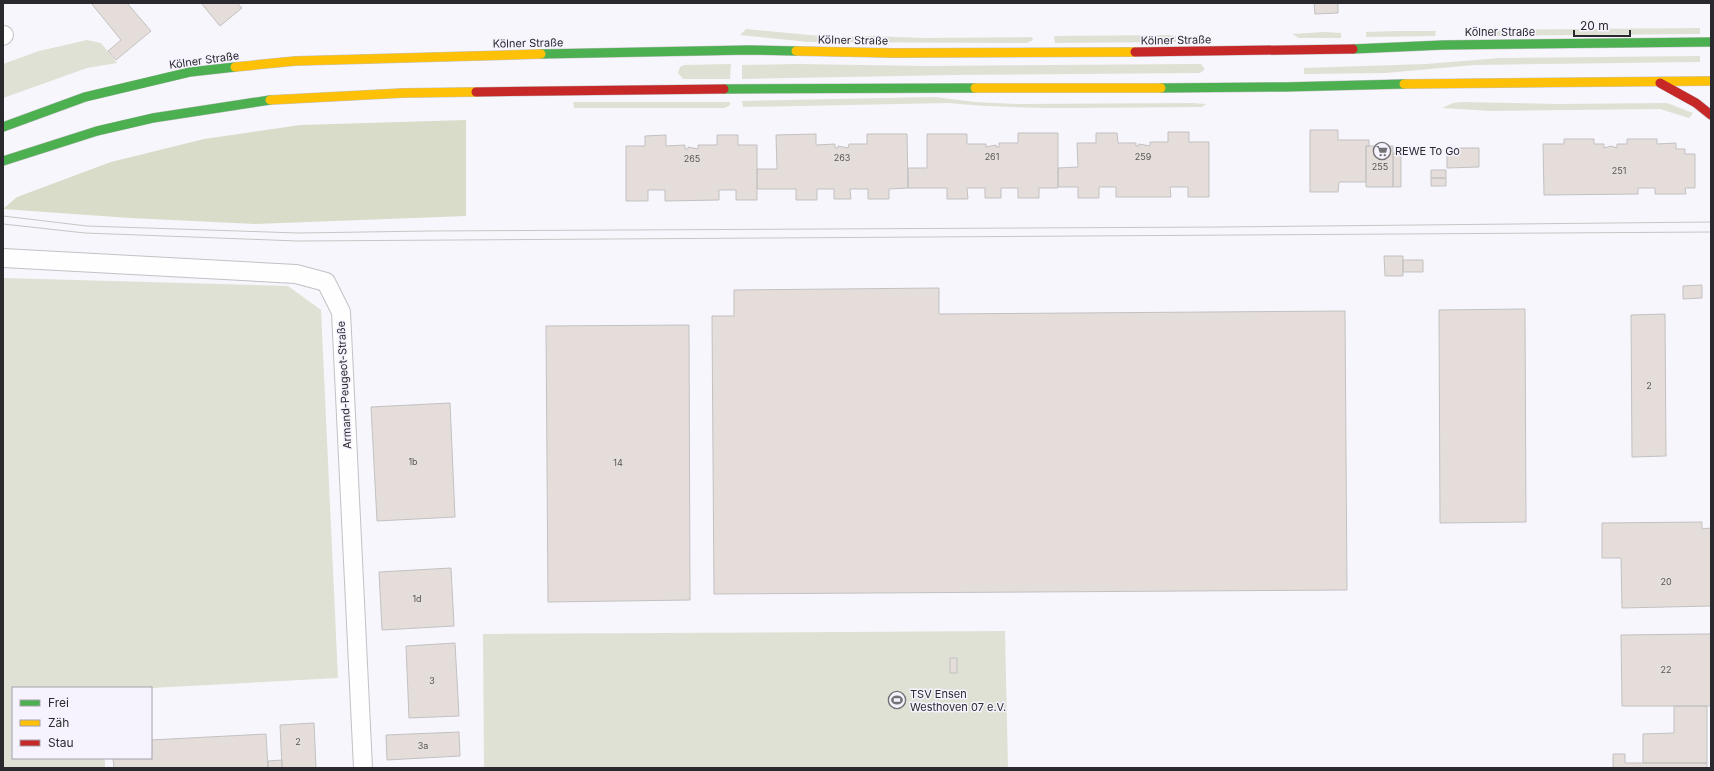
<svg xmlns="http://www.w3.org/2000/svg" width="1714" height="771" viewBox="0 0 1714 771" font-family="Inter,sans-serif">
	<style>
		.green { fill: #dfe1d4 }
		.forest { fill: #dadcca }
		.building { fill: #e4ddda; stroke: #c3c1c2 }
		.lines { fill: none; stroke-linecap: round; stroke-linejoin: round }
		.street-casing { stroke: #c2c1c5; stroke-width: 20 }
		.fast-casing { stroke: #c2c1c5; stroke-width: 10 }
		.slow-casing { stroke: #c2c1c5; stroke-width: 10 }
		.jam-casing { stroke: #c2c1c5; stroke-width: 10 }
		.street { stroke: #fefeff; stroke-width: 18 }
		.fast { stroke: #4caf50; stroke-width: 9 }
		.slow { stroke: #ffc107; stroke-width: 9 }
		.jam { stroke: #c62828; stroke-width: 9 }
		.tram { stroke: #c6c6c6; stroke-width: 1 }
		.labels { text-anchor: middle; stroke-width: 3; stroke-linejoin: round; paint-order: stroke }
		.number-label { font-size: 9px; fill: #585658 }
		.street-label { font-size: 11px; fill: #2a292d; stroke: #f6f3ff }
		.poi-label { font-size: 11px; fill: #2a292d; stroke: #f6f3ff; text-anchor: start }
	</style>
	<rect width="100%" height="100%" fill="#f7f6fc"/>
	<path class="green" d="M1700,28v6l-231,2v-6z
		M746,29l63,6 31,2 34,-1 48,2 110,-1 1,3 -6,3 -219,-1 -68,-7z
		M1397,31h39l-1,5 -69,1v-5z
		M1324,32l17,1v5h-42l-7,-4z
		M1169,35l7,1v6l-121,1 -1,-7z
		M87,40l14,3 16,20 -30,5 -84,30v-34l36,-13z
		M1700,56v6l-226,3 -88,8 -82,1v-6l122,-4 74,-6z
		M731,64l-1,15h-47l-5,-6 2,-6 4,-2z
		M796,64l131,2 268,-2h6l4,5 -5,4 -246,2 -212,4v-14z
		M935,97l40,5 41,2 177,-1 13,1 -4,3c-84,0 -170,4 -254,-4l-205,4 -1,-6z
		M573,102h157v3l-5,3h-151z
		M1461,102l97,2 109,-1 26,10 -4,5 -29,-9 -169,2 -49,-3 11,-5z
		M3,278l285,8 33,24 17,368 -187,10h-138v70h92v10h-102z
		M1005,631l3,137h-524l-1,-134z"/>
	<path class="forest" d="M466,120v96l-211,8 -125,-6 -127,-9 14,-12 94,-35 93,-23 96,-14z"/>
	<path class="building" d="M91,3h36l24,28 -35,29 -8,-9 13,-11z
		M201,3h36l5,5 -22,18z
		M1314,3h24v10l-23,1z
		M1310,130h28v10h31v6h-3v36h-27l-1,10h-28z
		M1168,132h21v10h20v55h-21v-10h-18l1,10h-55v-10h-17v11h-21v-11h-20v-19l20,-1 -1,-24h19v-10h21l1,10h18v3h3v-2l11,2v-4h18z
		M1018,133h40v55h-19v10h-21v-10h-17v10h-16v-10h-18l1,11h-21v-11h-39v-20h19v-34h40v10h19v3l10,-2v2h3v-4h19z
		M816,134v11l19,-1v4h3v-2l10,2 1,-4h18v-10h40l1,54 -19,1v10h-21v-10h-18l1,10h-17v-10h-17v11h-21v-11h-39v-20h20l-1,-34z
		M666,135v11l19,-1v4h3v-2l10,2v-4h19v-10h21v10h19v55h-21v-10h-17v10l-54,1v-11h-17v11h-22v-55h19v-10z
		M1564,139h30v5h10v4l7,-2 6,2v-4h10v-5h30v5l19,-1v6h9v5h10v34h-10l1,6h-31v-6h-17v6l-94,1 -1,-51h21z
		M1366,146h27v41h-27z
		M1447,148h32v19l-32,1z
		M1393,153h8v34h-8z
		M1431,170h15v8h-15z
		M1431,178h15v8h-15z
		M1384,256h19v20h-18z
		M1403,260h20v12h-20z
		M1702,285v13l-19,1v-13z
		M939,288v26l406,-3 2,279 -633,4 -2,-278h22v-26z
		M1525,309l1,213 -86,1 -1,-213z
		M1665,314l1,142 -34,1 -1,-142z
		M689,325l1,275 -142,2 -2,-276z
		M450,403l5,114 -78,4 -6,-114z
		M1702,522v7l9,-1v78l-89,2 -1,-50h-19v-35z
		M451,568l3,58 -72,4 -3,-58z
		M1703,634h8v72h-89l-1,-71z
		M455,643l4,73 -50,2 -3,-72z
		M950,658h7v15h-7z
		M1674,706h33v57h-64v-29l31,-1z
		M314,723l2,45h-34l-2,-43z
		M459,732l1,24 -73,4 -1,-25z
		M266,734l2,34h-154l-1,-10h38v-18z
		M1613,754h12v9h82v5h-94z
		M282,760v8h-14v-7z"/>
	<g class="lines">
		<defs>
			<path id="street" d="M3,36l1,-1
				M3,258l293,16 30,8 15,30 22,456"/>
			<path id="fast" d="M1353,49l90,-4 268,-3
				M541,54l208,-4 47,1
				M1161,88l124,-1 119,-3
				M724,89l251,-1
				M3,127l82,-30 105,-25 45,-5
				M3,161l94,-30 56,-13 117,-18"/>
			<path id="slow" d="M796,51l98,2 241,-1
				M235,67l60,-6 246,-7
				M1404,84l307,-3
				M975,88h186
				M270,100l133,-7 73,-1"/>
			<path id="jam" d="M1135,52l218,-3
				M1660,83l36,20 15,12
				M476,92l248,-3"/>
		</defs>
		<use href="#street" class="street-casing"/>
		<use href="#fast" class="fast-casing"/>
		<use href="#slow" class="slow-casing"/>
		<use href="#jam" class="jam-casing"/>
		<use href="#street" class="street"/>
		<use href="#fast" class="fast"/>
		<use href="#slow" class="slow"/>
		<use href="#jam" class="jam"/>
		<path class="tram" d="M3,216l84,10 211,7 131,-2 792,-4 490,-5
			M3,224l82,9 213,8 1413,-9"/>
	</g>
	<defs>
		<symbol id="supermarket-ring" viewBox="-11 -11 22 22"><circle r="9.5" fill="#f6f3ff" stroke="#727175" stroke-width="1.5"/><path d="M-6-5.5h2.5l.6 2H6L4.5 2H-2.5L-4.4-4H-6ZM-1.5 3.2a1.3 1.3 0 1 0 .1 0ZM3 3.2a1.3 1.3 0 1 0 .1 0Z" fill="#727175"/></symbol>
		<symbol id="stadium-ring" viewBox="-11 -11 22 22"><circle r="9.5" fill="#f6f3ff" stroke="#727175" stroke-width="1.5"/><path d="M0-5a6.5 5 0 1 0 0 10a6.5 5 0 1 0 0-10ZM-3.5-1.8h7v3.6h-7Z" fill="#727175"/></symbol>
	</defs>
	<g fill-rule="evenodd">
		<use href="#supermarket-ring" x="1372" y="141" width="20" height="20"/>
		<use href="#stadium-ring" x="887" y="690" width="20" height="20"/>
	</g>
	<g class="labels">
		<g class="number-label">
			<text x="992" y="160">261</text>
			<text x="1143" y="160">259</text>
			<text x="842" y="161">263</text>
			<text x="692" y="162">265</text>
			<text x="1380" y="170">255</text>
			<text x="1619" y="174">251</text>
			<text x="1649" y="389">2</text>
			<text x="413" y="465">1b</text>
			<text x="618" y="466">14</text>
			<text x="1666" y="585">20</text>
			<text x="417" y="602">1d</text>
			<text x="1666" y="673">22</text>
			<text x="432" y="684">3</text>
			<text x="298" y="745">2</text>
			<text x="423" y="749">3a</text>
		</g>
		<g class="street-label">
			<text x="1500" y="36">Kölner Straße</text>
			<text transform="translate(853 40) rotate(1)" y="4">Kölner Straße</text>
			<text transform="translate(1176 40) rotate(-1)" y="4">Kölner Straße</text>
			<text transform="translate(528 43) rotate(-1)" y="4">Kölner Straße</text>
			<text transform="translate(204 60) rotate(-8)" y="4">Kölner Straße</text>
			<text transform="translate(344 385) rotate(-93)" y="4">Armand-Peugeot-Straße</text>
		</g>
		<g class="poi-label">
			<text x="1395" y="155">REWE To Go</text>
			<text x="910" y="698">TSV Ensen<tspan x="910" dy="13">Westhoven 07 e.V.</tspan></text>
		</g>
	</g>
	<rect width="1714" height="771" fill="none" stroke="#2a292d" stroke-width="8"/>
	<rect x="12" y="687" width="140" height="72" fill="#f6f3ff" stroke="#a4a2ab"/>
	<rect x="20" y="700" width="20" height="6" fill="#4caf50" stroke="#a4a2ab"/>
	<text x="48" y="707" font-size="12" fill="#2a292d">Frei</text>
	<rect x="20" y="720" width="20" height="6" fill="#ffc107" stroke="#a4a2ab"/>
	<text x="48" y="727" font-size="12" fill="#2a292d">Zäh</text>
	<rect x="20" y="740" width="20" height="6" fill="#c62828" stroke="#a4a2ab"/>
	<text x="48" y="747" font-size="12" fill="#2a292d">Stau</text>
	<path d="M1574 30v6h56v-6" fill="none" stroke="#2a292d" stroke-width="2"/>
	<text x="1580" y="30" font-size="12" fill="#2a292d" stroke="#f6f3ff" stroke-width="3" paint-order="stroke">20 m</text>
</svg>
